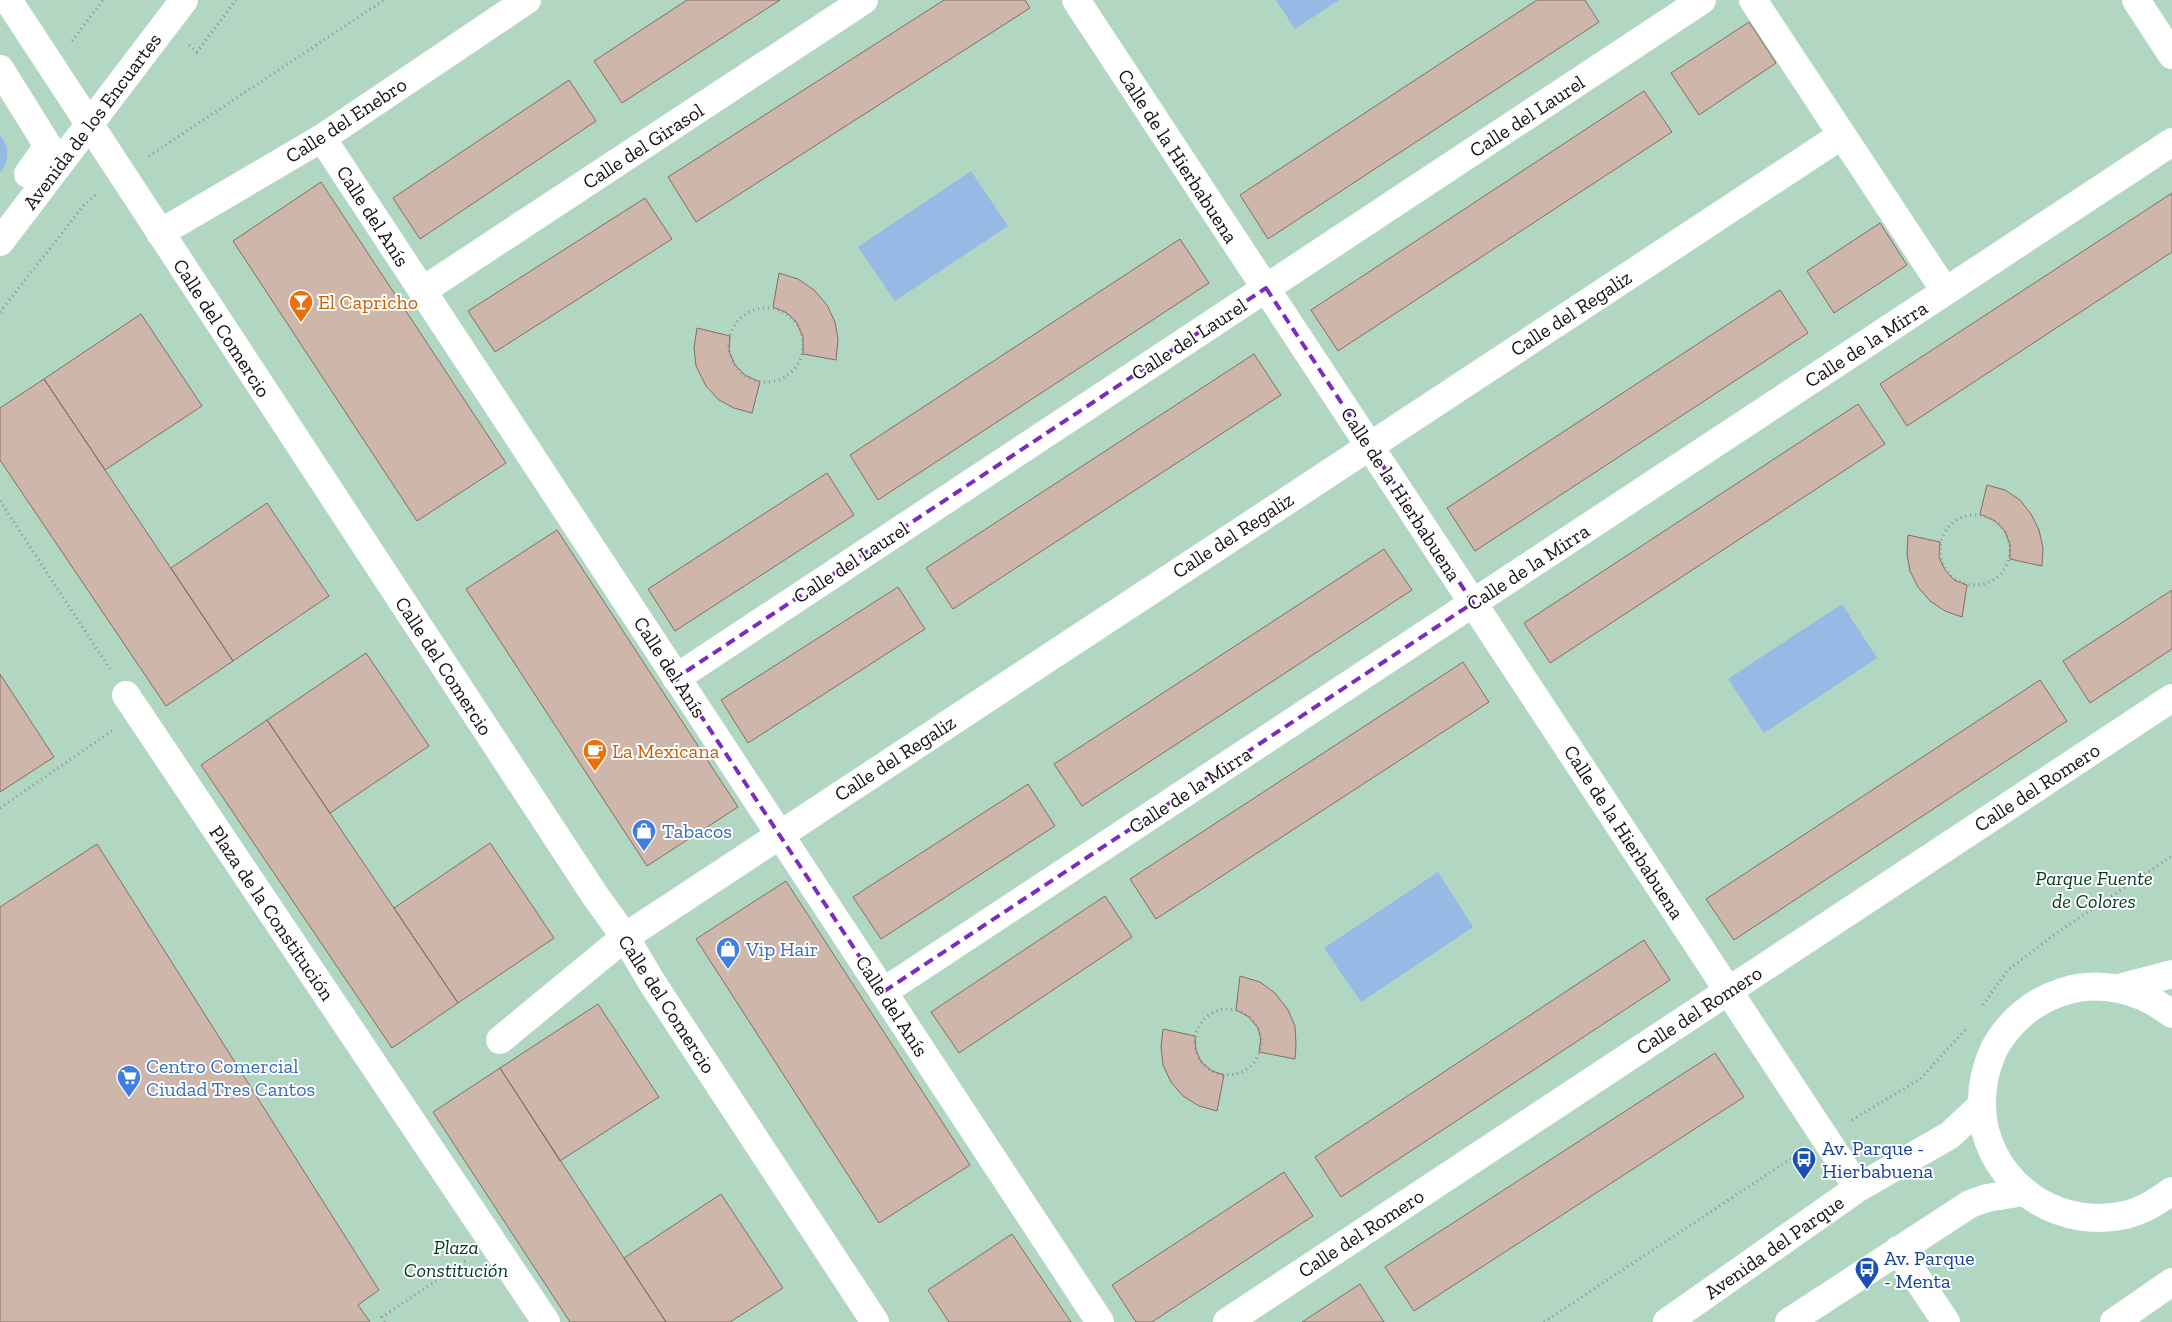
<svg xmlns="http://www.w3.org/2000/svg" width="2172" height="1322" viewBox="0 0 2172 1322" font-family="'Zilla Slab',serif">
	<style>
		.green { fill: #b1d7c2 }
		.water { fill: #96b9e6 }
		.building { fill: #cfb6aa; stroke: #846d63 }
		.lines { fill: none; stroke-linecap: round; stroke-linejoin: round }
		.path { stroke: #938b9b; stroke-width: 3; stroke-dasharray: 1 4; stroke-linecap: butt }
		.minor { stroke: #fff; stroke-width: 28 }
		.marked { fill: none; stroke: #7b2cbf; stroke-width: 4; stroke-dasharray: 10 6; stroke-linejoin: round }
		.labels { text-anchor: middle; stroke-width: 4; stroke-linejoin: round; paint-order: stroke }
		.street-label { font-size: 20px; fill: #130f17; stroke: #fff }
		.food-label { font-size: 20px; fill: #c56008; stroke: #fff; text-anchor: start }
		.shop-label { font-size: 20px; fill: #366cbe; stroke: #fff; text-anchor: start }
		.park-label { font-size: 20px; font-style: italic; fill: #043722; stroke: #fff }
		.transit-label { font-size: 20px; fill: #164399; stroke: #fff; text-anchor: start }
	</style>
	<rect width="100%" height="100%" fill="#e9def5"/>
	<path class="green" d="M0,0h2172v1322h-2172z"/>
	<path class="water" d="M1276,0h63l-44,29z
		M0,135c10,12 10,26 0,38z
		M971,171l37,55 -113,75 -37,-54z
		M1842,604l35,54 -113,75 -36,-54z
		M1438,872l35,55 -112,75 -37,-54z"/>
	<path class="building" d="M687,0h93l-158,103 -28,-42z
		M944,0h81l5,8 -334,214 -28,-45z
		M1537,0h48l14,22 -331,217 -28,-44z
		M1749,22l27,41 -77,52 -28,-42z
		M569,80l27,41 -176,118 -27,-41z
		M1644,91l28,41 -334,219 -27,-41z
		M321,182l185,281 -89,58 -184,-280z
		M2172,193v59l-265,174 -27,-42z
		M645,198l27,41 -177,113 -27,-41z
		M1880,223l27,42 -73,48 -27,-42z
		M1180,239l29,44 -331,217 -28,-45z
		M779,273l19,6 16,11 13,15 8,17 3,17 -2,21 -33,-6v-17l-6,-14 -10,-10 -14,-6z
		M1780,290l28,43 -333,218 -28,-43z
		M141,314l61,92 -97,64 -61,-91z
		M697,328l33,8 -1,15 6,14 10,10 15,7 -8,31 -18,-5 -15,-8 -13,-14 -10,-20 -2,-18z
		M1254,354l27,41 -328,214 -27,-41z
		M44,379l189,282 -67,45 -166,-246v-52z
		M1858,404l27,40 -335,219 -26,-40z
		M827,473l27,42 -179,116 -27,-42z
		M1987,485l18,5 15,10 11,14 8,16 4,18 -1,18 -32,-7v-14l-5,-14 -10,-10 -15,-7z
		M267,503l62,93 -96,65 -62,-93z
		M557,530l181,277 -91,59 -181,-277z
		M1908,535l32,7 -1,15 6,13 9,10 13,5 -5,32 -17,-6 -15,-10 -12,-14 -8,-16 -3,-17z
		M1384,549l28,41 -330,216 -28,-42z
		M898,587l27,42 -177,114 -27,-43z
		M2172,590v59l-82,54 -27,-42z
		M366,653l63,93 -99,67 -63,-93z
		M1463,662l26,40 -333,217 -26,-40z
		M0,674l54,83 -54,35z
		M2040,680l27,41 -333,219 -28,-41z
		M267,720l191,283 -66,45 -191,-283z
		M1028,784l27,42 -174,113 -28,-42z
		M490,843l64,95 -96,65 -64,-95z
		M97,844l282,446 -21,15 12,17h-370v-415z
		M786,881l184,284 -91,58 -183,-284z
		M1105,896l27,41 -173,116 -28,-41z
		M1644,940l26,40 -329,217 -26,-40z
		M1240,976l20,6 15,11 13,17 7,16 1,19 -1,14 -36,-7 2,-13 -3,-11 -9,-11 -13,-7z
		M598,1004l61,93 -99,64 -60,-93z
		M1163,1029l32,7 1,14 5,12 11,9 12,4 -7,36 -18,-5 -16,-10 -12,-14 -8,-17 -2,-18z
		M1715,1053l29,44 -330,214 -29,-44z
		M500,1068l124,190 42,64h-96l-137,-210z
		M1284,1172l29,44 -161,106h-16l-24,-37z
		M721,1194l62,94 -53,34h-64l-42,-64z
		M1012,1234l59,88h-122l-21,-32z
		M1360,1284l24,38h-82z"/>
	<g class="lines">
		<path class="path" d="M72,41l31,-41
			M189,45l8,7 39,-52
			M149,156l235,-156
			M729 345a37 37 0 1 1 74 0a37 37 0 1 1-74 0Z
			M0,312l84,-107 14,-12
			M0,501l110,168
			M1940 550a35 35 0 1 1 70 0a35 35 0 1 1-70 0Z
			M0,808l113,-78
			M1983,1005l25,-35 47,-36 117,-78
			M1195 1042a33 33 0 1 1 66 0a33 33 0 1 1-66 0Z
			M1852,1120l68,-41 45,-49
			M385,1322l-3,-5 85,-57
			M1544,1322l254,-168"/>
		<path class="minor" d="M8,0l586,894 31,43 28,47 222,338
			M1076,0l782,1188
			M1753,0l192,291
			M2136,0l36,55
			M0,69l48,77 -20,28
			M322,138l778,1184
			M160,233l162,-95 205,-138
			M0,242l184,-242
			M422,291l442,-291
			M676,678l1026,-678
			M126,695l420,627
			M2119,988l53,-14
			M883,992l1289,-850
			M2172,1014c-31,-24 -72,-35 -110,-22 -30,10 -53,30 -68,57 -12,26 -15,54 -9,81 16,62 78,99 140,85 18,-4 33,-14 47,-24
			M500,1040l125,-103 1217,-802
			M1898,1250l48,72
			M1227,1322l945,-624
			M1667,1322l191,-134 92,-53 31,-29
			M1789,1322l181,-118 17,-6 37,-6
			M2114,1322l58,-40"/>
	</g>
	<path class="marked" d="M1266,288l207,315 -590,389 -207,-314z"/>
	<defs>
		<symbol id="bar-pin" viewBox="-11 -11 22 30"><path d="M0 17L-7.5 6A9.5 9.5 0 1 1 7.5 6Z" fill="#e8710a" stroke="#fff"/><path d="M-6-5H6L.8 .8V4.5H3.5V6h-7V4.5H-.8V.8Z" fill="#fff"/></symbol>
		<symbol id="cafe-pin" viewBox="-11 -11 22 30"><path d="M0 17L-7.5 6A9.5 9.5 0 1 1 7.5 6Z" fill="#e8710a" stroke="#fff"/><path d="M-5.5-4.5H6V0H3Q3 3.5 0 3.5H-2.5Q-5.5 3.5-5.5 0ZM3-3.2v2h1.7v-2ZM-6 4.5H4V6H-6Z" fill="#fff"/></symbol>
		<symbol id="shop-pin" viewBox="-11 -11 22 30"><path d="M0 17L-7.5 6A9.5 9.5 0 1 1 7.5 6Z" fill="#3f7fe0" stroke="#fff"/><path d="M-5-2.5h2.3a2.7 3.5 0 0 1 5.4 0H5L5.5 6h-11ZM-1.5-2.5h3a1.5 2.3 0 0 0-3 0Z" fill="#fff"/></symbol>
		<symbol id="supermarket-pin" viewBox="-11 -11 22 30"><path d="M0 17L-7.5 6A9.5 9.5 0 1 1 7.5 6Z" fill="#3f7fe0" stroke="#fff"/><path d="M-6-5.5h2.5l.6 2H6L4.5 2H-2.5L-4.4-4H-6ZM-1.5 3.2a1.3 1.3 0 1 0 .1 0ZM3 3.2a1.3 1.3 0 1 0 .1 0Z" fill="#fff"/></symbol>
		<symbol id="bus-pin" viewBox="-11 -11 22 30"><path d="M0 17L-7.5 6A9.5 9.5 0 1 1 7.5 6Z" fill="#1a4fb4" stroke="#fff"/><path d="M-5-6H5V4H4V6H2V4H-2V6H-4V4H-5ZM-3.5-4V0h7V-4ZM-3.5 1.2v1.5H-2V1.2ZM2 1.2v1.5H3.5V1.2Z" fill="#fff"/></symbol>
	</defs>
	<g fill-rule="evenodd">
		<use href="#bar-pin" x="287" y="288" width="28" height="38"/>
		<use href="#cafe-pin" x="581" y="737" width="28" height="38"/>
		<use href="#shop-pin" x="630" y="817" width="28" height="38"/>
		<use href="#shop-pin" x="714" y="935" width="28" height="38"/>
		<use href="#supermarket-pin" x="115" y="1063" width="28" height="38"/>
		<use href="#bus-pin" x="1790" y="1145" width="28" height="38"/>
		<use href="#bus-pin" x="1853" y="1255" width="28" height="38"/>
	</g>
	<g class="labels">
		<g class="street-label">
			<text transform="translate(1527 116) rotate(-33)" y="7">Calle del Laurel</text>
			<text transform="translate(346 120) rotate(-33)" y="7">Calle del Enebro</text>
			<text transform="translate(92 121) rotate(-53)" y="7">Avenida de los Encuartes</text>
			<text transform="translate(643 146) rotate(-33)" y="7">Calle del Girasol</text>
			<text transform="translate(1178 156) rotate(57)" y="7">Calle de la Hierbabuena</text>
			<text transform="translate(373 216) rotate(57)" y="7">Calle del Anís</text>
			<text transform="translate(1571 313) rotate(-33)" y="7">Calle del Regaliz</text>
			<text transform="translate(222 328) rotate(57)" y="7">Calle del Comercio</text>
			<text transform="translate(1189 339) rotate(-33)" y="7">Calle del Laurel</text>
			<text transform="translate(1866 344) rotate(-33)" y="7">Calle de la Mirra</text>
			<text transform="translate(1401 494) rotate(57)" y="7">Calle de la Hierbabuena</text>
			<text transform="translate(1233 535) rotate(-33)" y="7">Calle del Regaliz</text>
			<text transform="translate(851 562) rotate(-33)" y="7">Calle del Laurel</text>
			<text transform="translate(1528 567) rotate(-33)" y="7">Calle de la Mirra</text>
			<text transform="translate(444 666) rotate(57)" y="7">Calle del Comercio</text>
			<text transform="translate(670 667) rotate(57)" y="7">Calle del Anís</text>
			<text transform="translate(895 758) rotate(-33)" y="7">Calle del Regaliz</text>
			<text transform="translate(2037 787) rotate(-33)" y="7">Calle del Romero</text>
			<text transform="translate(1190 790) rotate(-33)" y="7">Calle de la Mirra</text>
			<text transform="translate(1624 832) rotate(57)" y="7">Calle de la Hierbabuena</text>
			<text transform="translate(272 913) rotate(56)" y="7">Plaza de la Constitución</text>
			<text transform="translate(667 1004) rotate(57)" y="7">Calle del Comercio</text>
			<text transform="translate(892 1006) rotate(57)" y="7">Calle del Anís</text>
			<text transform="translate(1699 1010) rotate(-33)" y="7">Calle del Romero</text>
			<text transform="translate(1361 1233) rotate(-33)" y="7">Calle del Romero</text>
			<text transform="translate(1774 1247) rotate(-35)" y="7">Avenida del Parque</text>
		</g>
		<g class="food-label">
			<text x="318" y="309">El Capricho</text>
			<text x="612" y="758">La Mexicana</text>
		</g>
		<g class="shop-label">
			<text x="662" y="838">Tabacos</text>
			<text x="746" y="956">Vip Hair</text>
			<text x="146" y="1073">Centro Comercial<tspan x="146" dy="23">Ciudad Tres Cantos</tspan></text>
		</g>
		<g class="park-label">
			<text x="2094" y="885">Parque Fuente<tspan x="2094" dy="23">de Colores</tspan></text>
			<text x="456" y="1254">Plaza<tspan x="456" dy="23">Constitución</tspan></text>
		</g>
		<g class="transit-label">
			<text x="1822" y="1155">Av. Parque -<tspan x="1822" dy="23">Hierbabuena</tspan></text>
			<text x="1884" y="1265">Av. Parque<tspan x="1884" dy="23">- Menta</tspan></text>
		</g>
	</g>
</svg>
